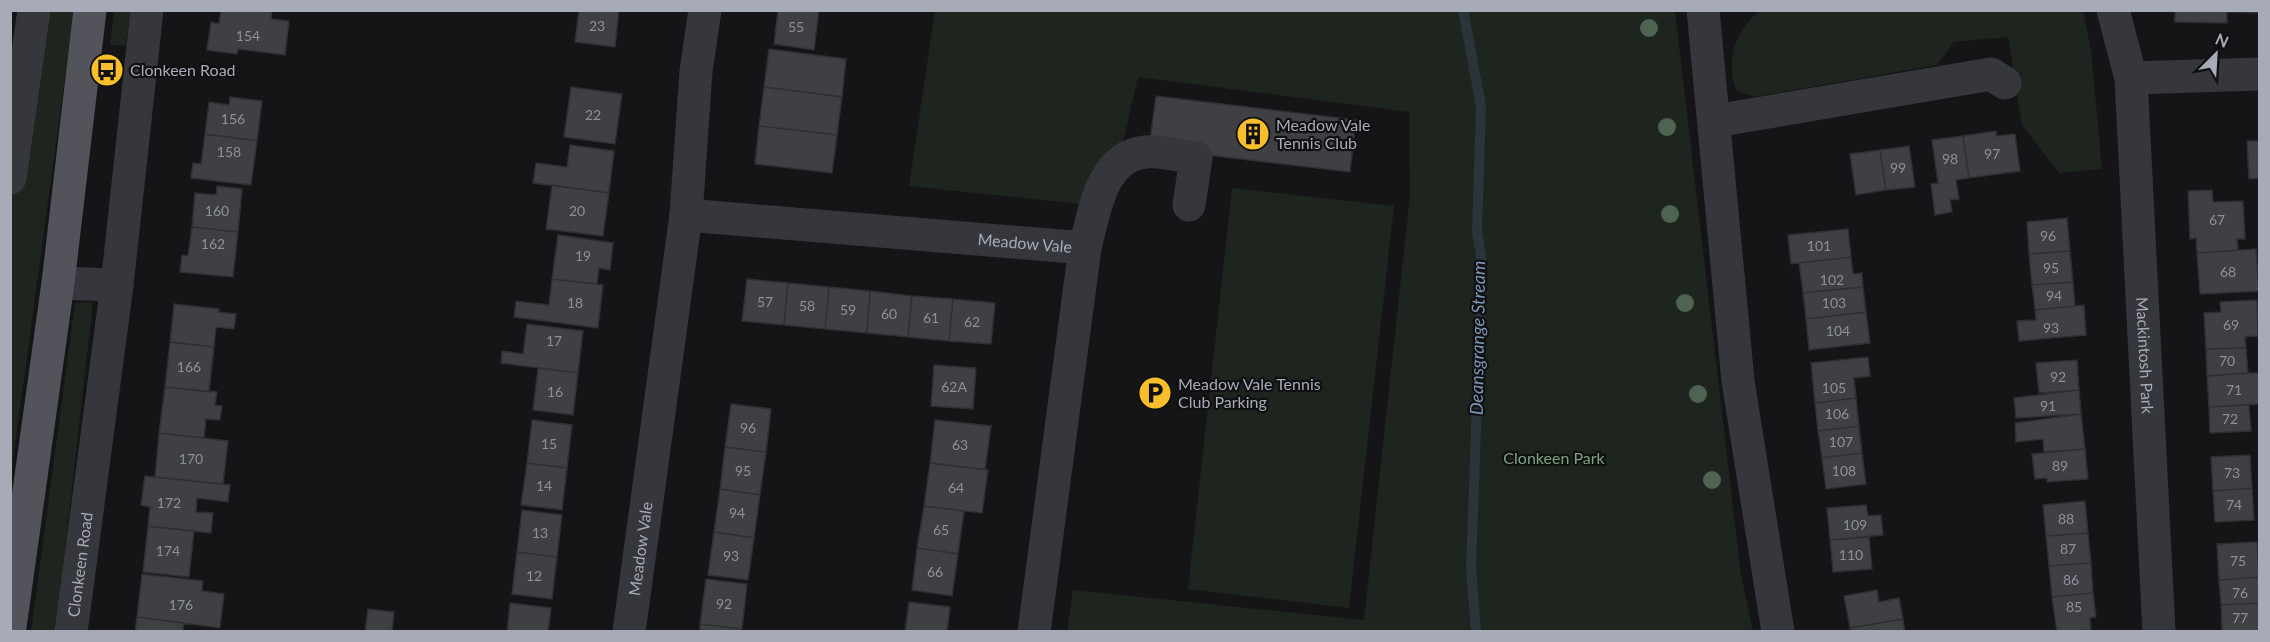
<svg xmlns="http://www.w3.org/2000/svg" width="2270" height="642" viewBox="0 0 2270 642" font-family="Lato,sans-serif">
	<style>
		.green { fill: #1d251e }
		.lines { fill: none; stroke-linecap: round; stroke-linejoin: round }
		.stream { stroke: #2b333b; stroke-width: 10 }
		.building { fill: #3f4044; stroke: #2f2f33; stroke-width: 1.5 }
		.minor { stroke: #36373c; stroke-width: 33 }
		.major { stroke: #52535b; stroke-width: 33 }
		.tree { fill: #4e6351 }
		.labels { text-anchor: middle; stroke-width: 4.5; stroke-linejoin: round; paint-order: stroke }
		.number-label { font-size: 14px; fill: #8d909b }
		.poi-label { font-size: 16px; fill: #a7abb8; stroke: #101012; text-anchor: start }
		.street-label { font-size: 16px; fill: #a7abb8; stroke: #101012 }
		.park-label { font-size: 16px; fill: #7da381; stroke: #101012 }
		.water-label { font-size: 18px; font-style: italic; fill: #7c97b4; stroke: #101012 }
	</style>
	<rect width="100%" height="100%" fill="#151517"/>
	<path class="green" d="M37,11h37l-63,464v-279z
		M114,11h16l-4,34h-16z
		M935,11h740l66,564 12,56h-686l6,-41 291,30 46,-425 -1,-83 -271,-35 -30,130 -199,-21z
		M1758,11h325l8,39 11,119 -43,4 -37,-48 -14,-88 -54,5 -17,23 -183,32 -18,-7c-11,-33 -1,-55 22,-79z
		M1232,188l162,18 -45,402 -161,-19z
		M93,302l-37,329 -25,1 44,-329z"/>
	<g class="lines">
		<path class="stream" d="M1463,10l18,96 -4,125 5,32 -11,305 5,64"/>
	</g>
	<path class="building" d="M221,10h51l-1,9 18,2 -4,34 -47,-6 -1,5 -30,-4 4,-28 8,2z
		M579,10h40l-4,37 -40,-5z
		M778,10h41l-5,40 -40,-6z
		M2175,10h52v13l-52,-1z
		M2227,10h32v3l-32,-1z
		M769,49l77,10 -4,38 -78,-10z
		M571,87l51,7 -7,50 -51,-7z
		M764,87l78,10 -5,38 -78,-9z
		M1156,96l200,24 -6,52 -201,-24z
		M230,97l32,4 -5,40 -52,-7 4,-32 20,3z
		M759,126l78,9 -5,38 -77,-9z
		M1996,131v5l19,-2 5,37 -51,7 -6,-42z
		M205,134l52,7 -6,44 -60,-7 2,-15 8,1z
		M1963,136l6,42 -13,2 3,19 -9,1 2,12 -17,3 -4,-31 7,-1 -6,-43z
		M2247,141h13v37l-11,1z
		M570,145l44,6 -5,42 -76,-10 3,-20 31,4z
		M1909,146l6,41 -29,3 -6,-40z
		M1880,150l6,40 -30,5 -6,-41z
		M552,185l57,8 -6,43 -57,-7z
		M217,186l25,3 -4,43 -46,-5 3,-34 21,2z
		M2212,190l1,12 30,-1 2,38h-8l1,11 -41,3 -1,-15 -6,1 -2,-48z
		M2067,218l3,33 -41,3 -2,-32z
		M192,227l46,5 -5,45 -53,-5 2,-17 6,1z
		M1848,229l3,28 -60,7 -3,-29z
		M558,235l55,8 -3,27 -11,-2 -2,16 -45,-5z
		M2256,249l3,42 -59,3 -3,-41z
		M2070,251l3,31 -41,3 -3,-31z
		M1851,257l2,17 9,-1 1,14 -60,6 -4,-30z
		M552,279l51,6 -5,43 -84,-11 2,-16 33,4z
		M747,279l41,4 -4,42 -42,-4z
		M2073,282l2,24 -40,4 -3,-25z
		M788,283l41,4 -4,42 -41,-4z
		M829,287l41,4 -3,42 -42,-4z
		M1863,287l3,25 -60,7 -3,-26z
		M870,291l42,5 -4,41 -41,-4z
		M912,296l41,3 -4,42 -41,-4z
		M953,299l42,4 -4,41 -42,-3z
		M2257,300l1,36 -13,1 1,11 -40,1 -2,-36 17,-1 -1,-10z
		M174,304l45,5 -1,3 18,2 -2,15 -18,-2 -2,20 -44,-5z
		M2084,305l2,30 -67,6 -2,-20 19,-1 -1,-10z
		M1866,312l4,31 -61,7 -3,-31z
		M527,324l56,7 -5,42 -77,-10 1,-12 21,3z
		M170,342l44,5 -5,45 -44,-5z
		M2246,348l2,25 -41,3 -1,-27z
		M1868,357l2,19 -16,2 2,20 -41,5 -4,-40z
		M2077,360l2,30 -40,3 -3,-30z
		M934,365l42,3 -3,41 -42,-3z
		M538,368l40,5 -5,42 -40,-5z
		M2248,373h12v31l-51,3 -2,-31z
		M165,387l52,5 -2,13 7,1 -2,14 -14,-1 -2,19 -45,-5z
		M2079,390l2,24 -65,4 -2,-20z
		M1856,398l3,28 -41,5 -3,-28z
		M731,404l40,5 -5,43 -41,-5z
		M2249,405l2,26 -41,2 -1,-26z
		M2081,414l4,35 -41,3 -1,-13 -27,3 -1,-19z
		M532,420l40,5 -5,43 -40,-5z
		M935,420l56,6 -6,44 -55,-7z
		M1859,426l3,27 -40,5 -4,-27z
		M159,433l69,8 -5,43 -68,-7z
		M725,447l41,5 -6,43 -40,-6z
		M2085,449l3,30 -41,3v-4l-12,1 -3,-25z
		M1862,453l4,31 -40,5 -4,-31z
		M2250,455l2,33 -39,3 -2,-34z
		M527,463l40,5 -5,42 -41,-5z
		M930,463l58,7 -6,43 -58,-7z
		M145,476l85,9 -2,17 -31,-4 -1,14 17,1 -2,20 -63,-7 2,-19 -9,-2z
		M2252,488l2,32 -39,2 -2,-31z
		M720,489l40,6 -6,43 -40,-6z
		M2085,501l3,32 -42,3 -3,-31z
		M1866,505l2,11 13,-1 2,20 -53,5 -3,-32z
		M924,506l40,5 -6,43 -41,-6z
		M522,510l40,5 -5,42 -40,-5z
		M148,526l46,5 -5,46 -46,-5z
		M714,532l40,6 -6,42 -40,-5z
		M2088,533l3,30 -42,3 -3,-30z
		M1869,537l3,32 -39,3 -3,-32z
		M2257,542l2,35 -40,3 -2,-36z
		M917,548l41,6 -6,42 -40,-6z
		M517,552l40,5 -5,42 -40,-5z
		M2091,563l2,30 -41,4 -3,-31z
		M142,574l61,7 -1,10 22,3 -4,34 -83,-11z
		M2259,577l1,26 -39,2 -2,-25z
		M706,579l41,5 -5,45 -42,-5z
		M1877,590l2,12 20,-4 4,21 -53,9 -6,-32z
		M2093,593l3,24 -6,1 1,12 -34,2 -5,-35z
		M909,602l41,5 -3,25h-42z
		M510,603l41,5 -3,24h-41z
		M2260,603v29h-38l-1,-27z
		M368,609l26,3 -2,20h-27z
		M137,617l47,6 -1,9h-48z
		M1903,619l2,13h-55v-4z
		M700,624l42,5 -1,3h-41z"/>
	<g class="lines">
		<g class="minor">
			<path d="M1703,10l35,371 40,251"/>
			<path id="s1" d="M2113,10l18,68 28,554"/>
			<path d="M2131,78l129,-4"/>
			<path d="M1715,121l276,-47 14,9"/>
			<path d="M10,178l24,-168"/>
			<path id="s2" d="M686,215l399,33 -51,384"/>
			<path d="M1085,248c9,-34 15,-91 60,-96 16,-2 34,4 51,6l-7,47"/>
			<path d="M58,283l59,2"/>
			<path id="s3" d="M71,632l46,-347 30,-275"/>
			<path id="s4" d="M629,632l57,-417 10,-144 9,-61"/>
		</g>
		<path class="major" d="M10,627l48,-344 32,-273"/>
	</g>
	<g class="tree">
		<circle cx="1649" cy="28" r="9"/>
		<circle cx="1667" cy="127" r="9"/>
		<circle cx="1670" cy="214" r="9"/>
		<circle cx="1685" cy="303" r="9"/>
		<circle cx="1698" cy="394" r="9"/>
		<circle cx="1712" cy="480" r="9"/>
	</g>
	<defs>
		<symbol id="bus-disc" viewBox="-11 -11 22 22"><circle r="9.5" fill="#f8be2c" stroke="#101012"/><path d="M-5-6H5V4H4V6H2V4H-2V6H-4V4H-5ZM-3.5-4V0h7V-4ZM-3.5 1.2v1.5H-2V1.2ZM2 1.2v1.5H3.5V1.2Z" fill="#111"/></symbol>
		<symbol id="building-disc" viewBox="-11 -11 22 22"><circle r="9.5" fill="#f8be2c" stroke="#101012"/><path d="M-4-6H4V6H1V3H-1V6H-4ZM-2.5-4.3h1.7v1.8h-1.7ZM.8-4.3h1.7v1.8H.8ZM-2.5-1h1.7V.8h-1.7ZM.8-1h1.7V.8H.8Z" fill="#111"/></symbol>
		<symbol id="parking-disc" viewBox="-11 -11 22 22"><circle r="9.5" fill="#f8be2c" stroke="#101012"/><path d="M-3.5-5.5H1a3.5 3.5 0 0 1 0 7H-1V5.5H-3.5ZM-1-3.4V-.6H.8a1.4 1.4 0 0 0 0-2.8Z" fill="#111"/></symbol>
	</defs>
	<g fill-rule="evenodd">
		<use href="#bus-disc" x="88" y="51" width="38" height="38"/>
		<use href="#building-disc" x="1234" y="115" width="38" height="38"/>
		<use href="#parking-disc" x="1136" y="374" width="38" height="38"/>
	</g>
	<g class="labels">
		<g class="number-label">
			<text x="597" y="31">23</text>
			<text x="796" y="32">55</text>
			<text x="248" y="41">154</text>
			<text x="593" y="120">22</text>
			<text x="233" y="124">156</text>
			<text x="229" y="157">158</text>
			<text x="1992" y="159">97</text>
			<text x="1950" y="164">98</text>
			<text x="1898" y="173">99</text>
			<text x="217" y="216">160</text>
			<text x="577" y="216">20</text>
			<text x="2217" y="225">67</text>
			<text x="2048" y="241">96</text>
			<text x="213" y="249">162</text>
			<text x="1819" y="251">101</text>
			<text x="583" y="261">19</text>
			<text x="2051" y="273">95</text>
			<text x="2228" y="277">68</text>
			<text x="1832" y="285">102</text>
			<text x="2054" y="301">94</text>
			<text x="765" y="307">57</text>
			<text x="575" y="308">18</text>
			<text x="1834" y="308">103</text>
			<text x="807" y="311">58</text>
			<text x="848" y="315">59</text>
			<text x="889" y="319">60</text>
			<text x="931" y="323">61</text>
			<text x="972" y="327">62</text>
			<text x="2231" y="330">69</text>
			<text x="2051" y="333">93</text>
			<text x="1838" y="336">104</text>
			<text x="554" y="346">17</text>
			<text x="2227" y="366">70</text>
			<text x="189" y="372">166</text>
			<text x="2058" y="382">92</text>
			<text x="954" y="392">62A</text>
			<text x="1834" y="393">105</text>
			<text x="2234" y="395">71</text>
			<text x="555" y="397">16</text>
			<text x="2048" y="411">91</text>
			<text x="1837" y="419">106</text>
			<text x="2230" y="424">72</text>
			<text x="748" y="433">96</text>
			<text x="1841" y="447">107</text>
			<text x="549" y="449">15</text>
			<text x="960" y="450">63</text>
			<text x="191" y="464">170</text>
			<text x="2060" y="471">89</text>
			<text x="743" y="476">95</text>
			<text x="1844" y="476">108</text>
			<text x="2232" y="478">73</text>
			<text x="544" y="491">14</text>
			<text x="956" y="493">64</text>
			<text x="169" y="508">172</text>
			<text x="2234" y="510">74</text>
			<text x="737" y="518">94</text>
			<text x="2066" y="524">88</text>
			<text x="1855" y="530">109</text>
			<text x="941" y="535">65</text>
			<text x="540" y="538">13</text>
			<text x="2068" y="554">87</text>
			<text x="168" y="556">174</text>
			<text x="1851" y="560">110</text>
			<text x="731" y="561">93</text>
			<text x="2238" y="566">75</text>
			<text x="935" y="577">66</text>
			<text x="534" y="581">12</text>
			<text x="2071" y="585">86</text>
			<text x="2240" y="598">76</text>
			<text x="724" y="609">92</text>
			<text x="181" y="610">176</text>
			<text x="2074" y="612">85</text>
			<text x="2240" y="623">77</text>
		</g>
		<g class="poi-label">
			<text x="130" y="76">Clonkeen Road</text>
			<text x="1276" y="131">Meadow Vale<tspan x="1276" dy="18">Tennis Club</tspan></text>
			<text x="1178" y="390">Meadow Vale Tennis<tspan x="1178" dy="18">Club Parking</tspan></text>
		</g>
		<g class="street-label">
			<text dy="6" stroke="none"><textPath href="#s2" startOffset="340">Meadow Vale</textPath></text>
			<text dy="6" stroke="none"><textPath href="#s1" startOffset="348">Mackintosh Park</textPath></text>
			<text dy="6" stroke="none"><textPath href="#s4" startOffset="84">Meadow Vale</textPath></text>
			<text dy="6" stroke="none"><textPath href="#s3" startOffset="68">Clonkeen Road</textPath></text>
		</g>
		<g class="park-label">
			<text x="1554" y="464">Clonkeen Park</text>
		</g>
		<g class="water-label">
			<text transform="translate(1478 338) rotate(-89)" y="6">Deansgrange Stream</text>
		</g>
	</g>
	<rect width="2270" height="642" fill="none" stroke="#a7abb8" stroke-width="24"/>
	<g transform="translate(2216 54) rotate(24)" stroke="#101012" stroke-width="4.5" paint-order="stroke">
	<path d="M0-4.5L10 22L0 15L-10 22Z" fill="#a7abb8"/>
	<text y="-9" font-size="16" font-weight="bold" text-anchor="middle" fill="#a7abb8">N</text>
	</g>
</svg>
